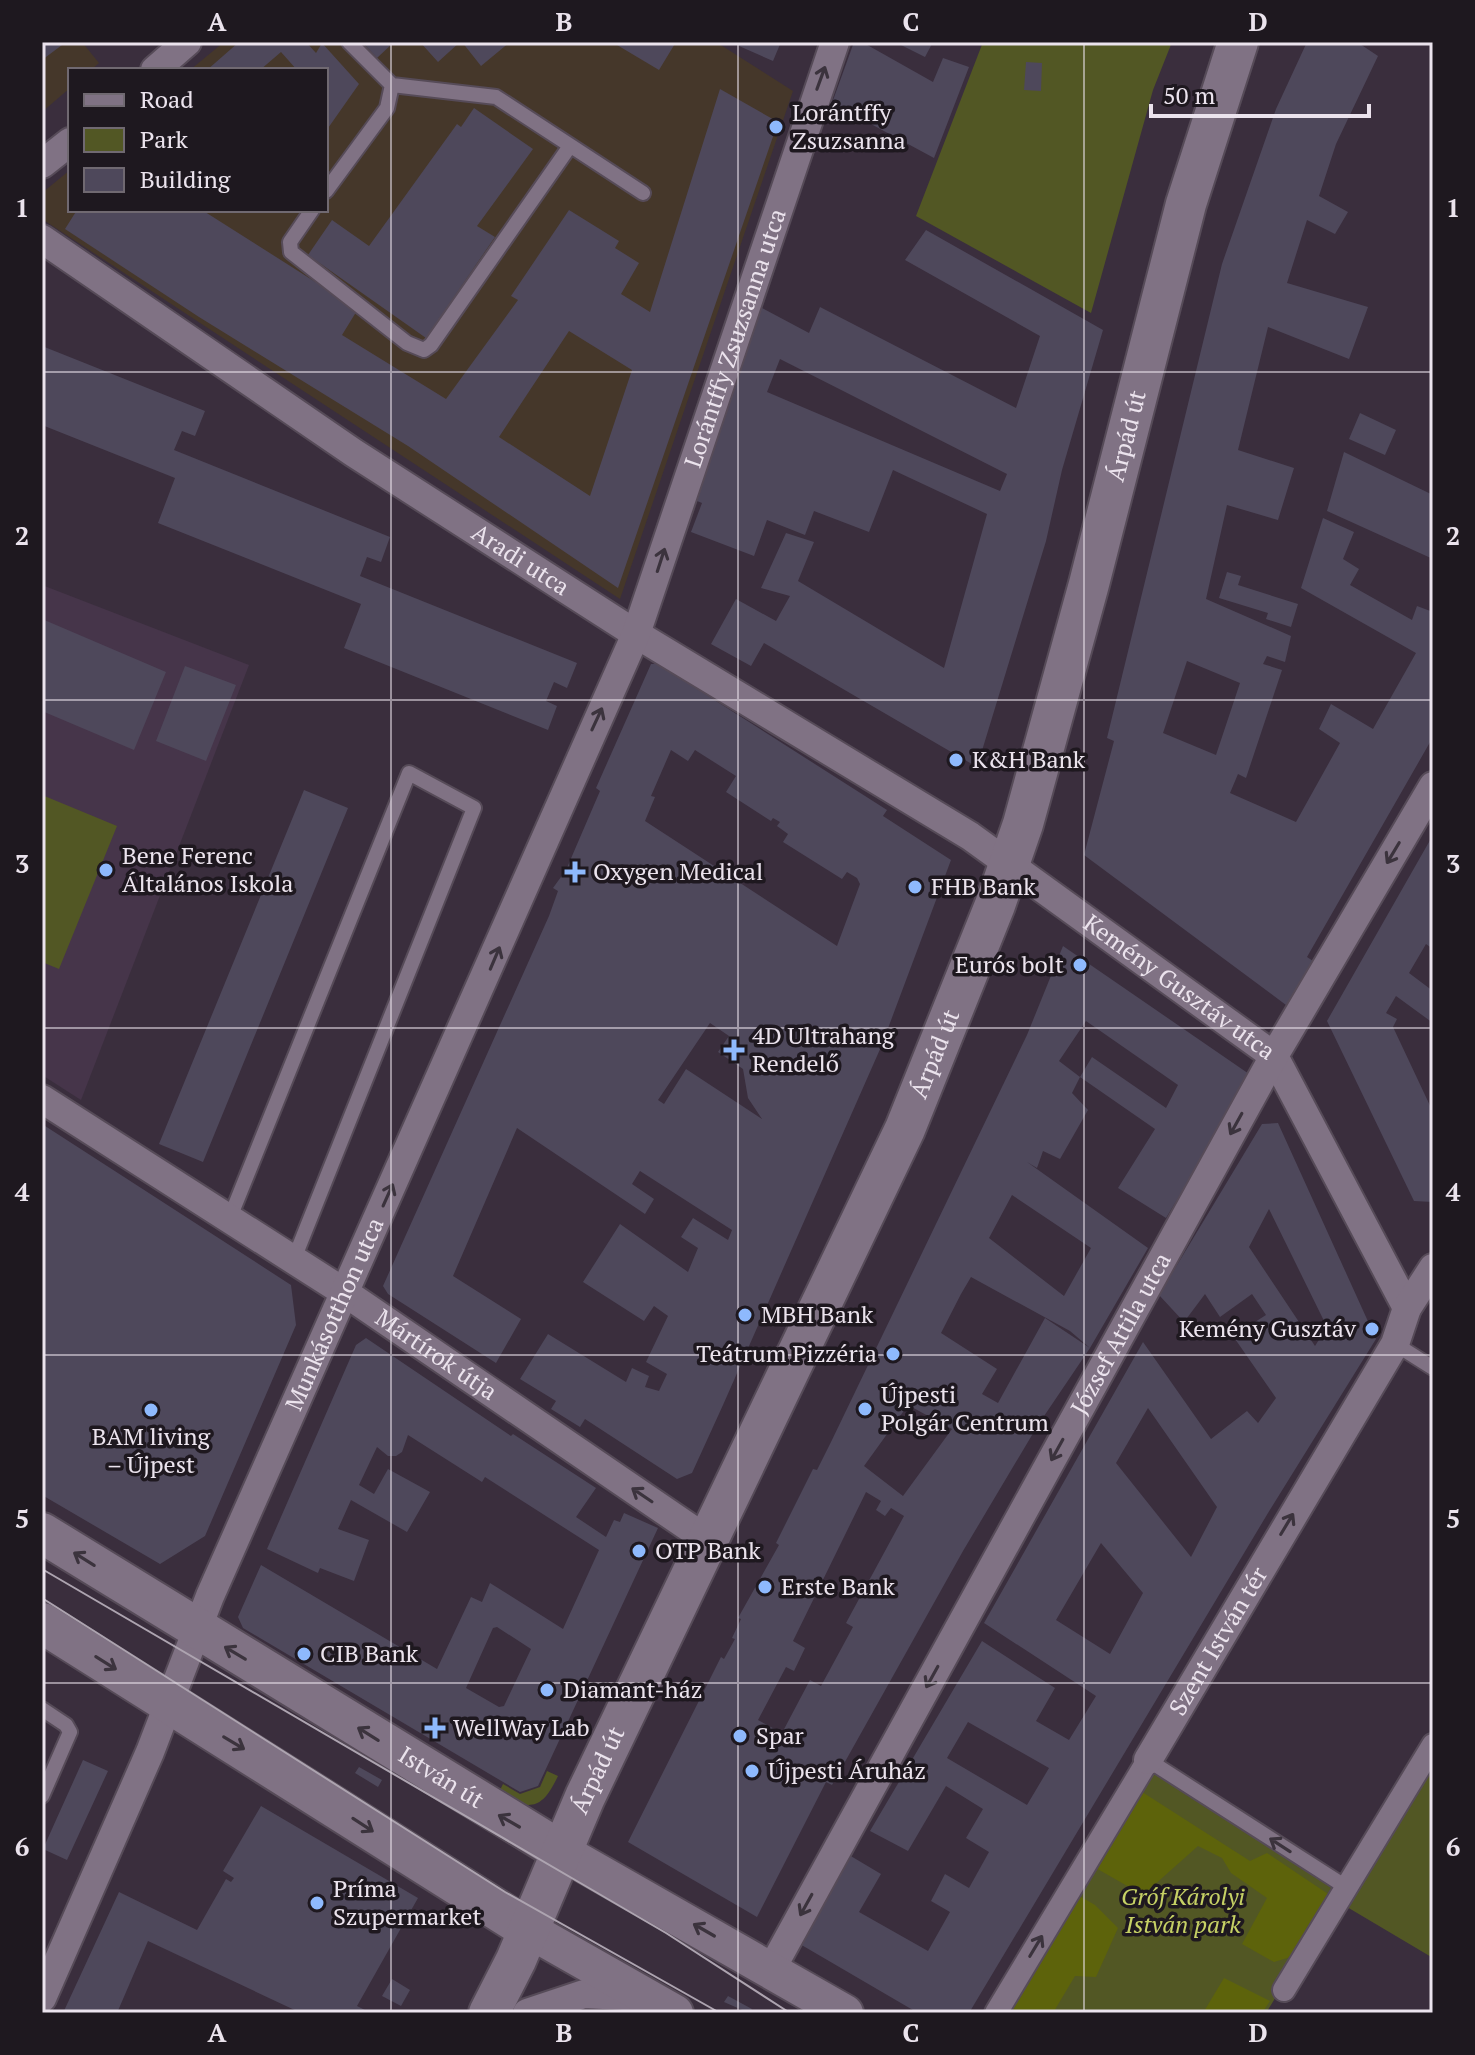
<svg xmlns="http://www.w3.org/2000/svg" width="1475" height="2055" viewBox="0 0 1475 2055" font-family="'PT Serif',serif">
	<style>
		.commercial { fill: #45372a }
		.built { fill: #46354a }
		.green { fill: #525724 }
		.forest { fill: #5d630b }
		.building { fill: #4e485b; fill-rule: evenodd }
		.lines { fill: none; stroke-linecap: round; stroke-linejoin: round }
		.service-casing { stroke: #564b58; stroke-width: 18 }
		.pedestrian-casing { stroke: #564b58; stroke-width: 26 }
		.minor-casing { stroke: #564b58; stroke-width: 32 }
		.tertiary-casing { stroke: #564b58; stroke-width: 40 }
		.secondary-casing { stroke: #564b58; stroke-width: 44 }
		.service { stroke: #807284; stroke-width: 14 }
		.pedestrian { stroke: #807284; stroke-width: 22 }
		.minor { stroke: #807284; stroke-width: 28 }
		.tertiary { stroke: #807284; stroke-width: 36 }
		.secondary { stroke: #807284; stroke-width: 40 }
		.tram { stroke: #ada4b0; stroke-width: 2 }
		.oneway { stroke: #3b333d }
		.grid { fill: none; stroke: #ebe3ed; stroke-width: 2; stroke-opacity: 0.55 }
		.poi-dot { fill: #8eb9fd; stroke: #1e181f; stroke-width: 3 }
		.labels { text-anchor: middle; stroke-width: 7; stroke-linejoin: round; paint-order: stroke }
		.poi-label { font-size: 24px; fill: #ebe3ed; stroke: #1e181f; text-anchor: start }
		.street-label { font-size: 24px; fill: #ebe3ed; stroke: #1e181f }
		.park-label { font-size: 24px; font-style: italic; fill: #c6d165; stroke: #1e181f }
		.neatline { fill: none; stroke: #ebe3ed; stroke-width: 3 }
		.grid-label { font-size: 26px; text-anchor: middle; font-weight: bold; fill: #ebe3ed }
	</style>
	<rect width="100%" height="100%" fill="#3a2e3d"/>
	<path class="commercial" d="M42,42h40l17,21 -8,7h-21v18l-28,24z
		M224,42h492l77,49 -173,508 -578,-380v-26l28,-23v40h256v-140h-136z"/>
	<path class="built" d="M42,585l207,80 -168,435 -39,-25z"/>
	<path class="green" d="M983,42h189l-19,48 -62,223 -175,-97z
		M42,795l75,31 -58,143 -17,-7z
		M1433,1767v191l-86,-51z
		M1150,1769l192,120 -76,124h-265z
		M547,1771l11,5c-17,36 -28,33 -61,20l6,-12 17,10 20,-7z"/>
	<path class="forest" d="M1139,1790l111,71 17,-8 67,45 -37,57 -23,7 -32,-18 25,-46 -36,-25 -9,-15 -24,-12 -55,49 -49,-28z
		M1076,1894l19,11 23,23 -22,49 -21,-1 -22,37h-47z
		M1224,1978l46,23 -8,12h-59z"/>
	<path class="building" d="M42,42h24l-24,18z
		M239,42h67l10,11 6,-10 37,41 -33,47v-61h-29l-16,-18 -21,18h-53z
		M362,42h32l-17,16z
		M420,42h40l-22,20z
		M462,42h48l-29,24z
		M612,42h64l-17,28z
		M730,42h51l-8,19z
		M854,42h8l71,40 10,-24 26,9 -35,91 -102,-55z
		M895,42h38l-8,15z
		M1307,42h50l21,14 -42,88 -17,52 29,16 -13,22 -28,-14 -20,63 81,24 -19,52 -81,-32 -30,123 56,18 -16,52 -51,-15 -21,94 85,37 -6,26 -18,-6 -4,8 19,6 -36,108 -8,-4 -8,19 66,29 44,-79 -21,-14 12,-25 42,25 43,-76 -115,-65 22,-70 31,14 -11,27 16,10 -9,16 62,35 5,-14 16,6v125l-126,220 9,6 -30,42 -202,-150 30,-114 -7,-3 115,-474 54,-155zM1187,661l53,22 -24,72 -53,-22z
		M1026,62l16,1 -1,28 -17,-1z
		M720,89l58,33 -160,466 -210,-142 -209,-129 -134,-88 12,-19h125l156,99 -16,26 104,64 72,-99 -7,-4 58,-86 50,31 -4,7 24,15 -18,31 29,18zM569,331l63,39 -42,126 -91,-59z
		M474,108l59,41 -56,77 18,11 -69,101 -118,-83 24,-35 37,26 88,-122 4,3z
		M926,230l177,100 -41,140 -16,71 -69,226 -213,-124 -13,23 -40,-22 25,-45 40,22 14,-25 -29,-8 25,-55 28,9 -16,39 146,87 43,-154 -94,-44 -24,62 -55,-21 -9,24 -38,-15 -13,36 -63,-24 11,-29 -10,-4 68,-192 49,26 11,-26 196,101 24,-72 -135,-76zM780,359l227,115 -7,17 -233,-99z
		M42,346l163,65 -10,25 -13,-5 -8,19 216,87 -9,25 -14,-5 -7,19 217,87 -10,25 -13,-6 -8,19 11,5 -9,24 -204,-82 17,-44 -203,-81 17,-45 -133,-53z
		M1360,413l36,17 -11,25 -36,-16z
		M1344,452l89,43v64l-106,-48z
		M1227,572l14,4 -3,9 60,19 -7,23 -25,-8 2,-6 -49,-15z
		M42,619l124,53 -32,78 -92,-39z
		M651,664h7l229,146 -4,6 68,44 -70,187 -158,358 -31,68 -15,6 -92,-60 -5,8 -29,-18 5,-8 -36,-22 28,-45 78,48 6,-14 17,8 -4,11 14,4 8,-17 -21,-12 22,-46 -14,-10 -10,15 -61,-39 37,-58 68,48 10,-24 -17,-11 12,-19 35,22 4,-10 -92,-59 -8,13 22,15 -9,15 -128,-86 -64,148 68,43 -25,44 -108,-69 -5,-8 166,-370 9,-25 -5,-3 13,-18 34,-79 -4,-3zM671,750l17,11 7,-11 41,26 -10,16 45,29 2,-3 7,4 -3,4 11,8 -5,8 59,37 5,-7 10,6 3,6 -23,62 -192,-125 10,-24 -4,-1zM710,1023l19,13 -11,16 25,17 5,29 14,21 -76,-50 -22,35 -6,-4z
		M185,666l51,19 -30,76 -50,-20z
		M304,790l44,18 -145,354 -44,-18z
		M1433,835v114l-7,-5 -17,29 24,18v32l-37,-27 -10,17 11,6 -4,8 40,85v90l-19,-1 -87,-180z
		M1063,946l189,130 -86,142 -48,-30 37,-59 -75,-52 12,-20 74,51 12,-23 -92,-64 -27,40 21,16 -8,16 16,17 -28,49 -17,-8 -6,17 -10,-6 121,86 -58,100 -20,-17 -99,-54 -10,17 -20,39 56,36 -15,25 16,9 47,-85 45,30 -52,77 -75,126 -131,234 -6,-3 -69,135 -129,-75 93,-185 3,2 11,-20 -3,-1 9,-19 -3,-1 41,-73 -3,-2 37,-74 4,1 14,-28 196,-407zM1012,1195l79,53 -27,48 -75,-58zM908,1405l44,24 -49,67 -39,-30zM866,1492l15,9 -5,9 9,6 6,-8 13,8 -58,107 7,4 -32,59 -11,-6 -28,53 -24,-13 28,-53 8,4 11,-23 -12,-7z
		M1278,1123l98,216 -108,174 -299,500h-51l-125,-73 51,-88 37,22 -22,38 69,39 22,-39 -19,-11 14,-27 24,14 20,-36 -23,-14 17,-29 -37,-23 -38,65 -38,-20 112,-190 73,47 -19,33 33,19 27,-44 -112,-73 159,-281 68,97 36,-28 11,12 18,-25 -43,-62 33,-21 -14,-21 -32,23 -15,-23 -21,28 -25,-27 103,-171zM1269,1209l58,118 -12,19 -66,-99zM1148,1408l69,99 -26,50 -75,-94zM1101,1543l42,50 -33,61 -54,-34zM968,1722l81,46 -22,37 -80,-47z
		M42,1124l249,161 5,40 -91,211 -45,28 -118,-69z
		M366,1338l145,98 2,-2 83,54 -20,29 30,20 8,-17 6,2 4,-9 34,15 -120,258 -18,6 -277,-164 -5,-11 23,-52 176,104 34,-72 11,5 8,-19 73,46 36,-79 -114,-73 -3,5 -74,-47 -6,17 -6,4h-8l-11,-9 -18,38 15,9 14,-25 42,23 -23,40 -56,-32 -13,29 31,11 -15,41 -34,-13 -2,5 -51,-24 89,-204zM497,1627l34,22 -27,57 -5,1 -33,-19 27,-60z
		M83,1760l25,11 -41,89 -24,-11z
		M359,1767l23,13 -4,7 -23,-14z
		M261,1806l157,92 -61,108 14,7h-70l-153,-72 -31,72h-54l56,-121 78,38 29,-51 5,3 3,-4 -11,-7z
		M392,1979l18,11 -9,16 -19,-10z
		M728,1996l24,13 -3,4 -25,-11z"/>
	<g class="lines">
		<defs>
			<path id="service" d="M349,42l43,43 104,12 147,96
				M326,191l61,-83 5,-23
				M312,210l-22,32 1,10 116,91 17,7 7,-5 139,-199
				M229,1220l180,-447 65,35 -180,451
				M1395,1344l38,24
				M42,1709l24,16 4,7 -28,64
				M1148,1760l198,127"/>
			<path id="pedestrian" d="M1284,1990l149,-245
				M996,2013l152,-253"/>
			<g id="minor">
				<path d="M155,70l32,-28"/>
				<path d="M42,164l28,-22"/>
				<path id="s1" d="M42,239l312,214 282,181 334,202 304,220 133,252"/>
				<path id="s2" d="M42,1099l302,193 362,247"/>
				<path id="s3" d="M1148,1760l247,-416 12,-36 26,-40"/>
				<path id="s4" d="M772,1968l502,-912 159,-270"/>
				<path id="s5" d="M42,1998l108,-246 60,-156 426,-962 199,-592"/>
				<path d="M527,2013l57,-19 59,3"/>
			</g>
			<path id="tertiary" d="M561,1851l284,162
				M529,1930l146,83"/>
			<g id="secondary">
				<path id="s6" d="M42,1533l519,318"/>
				<path d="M42,1623l487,307"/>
				<path id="s7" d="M489,2013l27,-53 69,-163 320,-668 90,-224 28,-81 66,-240 97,-380 52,-162"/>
			</g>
		</defs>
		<use href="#service" class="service-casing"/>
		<use href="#pedestrian" class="pedestrian-casing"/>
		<use href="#minor" class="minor-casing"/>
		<use href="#tertiary" class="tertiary-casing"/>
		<use href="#secondary" class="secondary-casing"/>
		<use href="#service" class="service"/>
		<use href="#pedestrian" class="pedestrian"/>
		<use href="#minor" class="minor"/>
		<use href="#tertiary" class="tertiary"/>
		<use href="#secondary" class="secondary"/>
		<path class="tram" d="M42,1569l624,364 124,80
			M42,1598l463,294 215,121"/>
	</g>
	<defs><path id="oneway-shaft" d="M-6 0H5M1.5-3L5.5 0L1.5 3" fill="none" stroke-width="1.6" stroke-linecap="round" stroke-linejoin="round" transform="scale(2)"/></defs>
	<g class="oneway">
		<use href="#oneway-shaft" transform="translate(821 78) rotate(-70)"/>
		<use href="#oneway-shaft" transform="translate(661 560) rotate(-72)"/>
		<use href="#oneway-shaft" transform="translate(597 719) rotate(-65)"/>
		<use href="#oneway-shaft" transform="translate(1393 853) rotate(121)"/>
		<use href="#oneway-shaft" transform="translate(495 958) rotate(-67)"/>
		<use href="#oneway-shaft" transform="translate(1236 1124) rotate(119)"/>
		<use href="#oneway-shaft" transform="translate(388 1195) rotate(-66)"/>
		<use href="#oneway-shaft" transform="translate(1057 1450) rotate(119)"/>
		<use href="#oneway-shaft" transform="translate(642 1495) rotate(-146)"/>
		<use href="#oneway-shaft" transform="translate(1287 1524) rotate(-59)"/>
		<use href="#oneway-shaft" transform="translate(84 1559) rotate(-148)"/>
		<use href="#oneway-shaft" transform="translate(235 1653) rotate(-149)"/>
		<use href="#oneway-shaft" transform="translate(106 1663) rotate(32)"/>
		<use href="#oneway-shaft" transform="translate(932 1677) rotate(119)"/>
		<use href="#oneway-shaft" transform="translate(368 1734) rotate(-148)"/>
		<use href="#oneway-shaft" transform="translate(234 1743) rotate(31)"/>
		<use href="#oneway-shaft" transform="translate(509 1821) rotate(-150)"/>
		<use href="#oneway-shaft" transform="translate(363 1825) rotate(33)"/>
		<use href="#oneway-shaft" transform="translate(1280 1845) rotate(-147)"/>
		<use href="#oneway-shaft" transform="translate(806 1905) rotate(119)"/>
		<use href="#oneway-shaft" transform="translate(704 1930) rotate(-150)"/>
		<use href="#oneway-shaft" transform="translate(1036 1946) rotate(-59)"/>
	</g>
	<path class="grid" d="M391,42v1971M738,42v1971M1084,42v1971M42,372h1391M42,700h1391M42,1028h1391M42,1355h1391M42,1683h1391"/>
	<g class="poi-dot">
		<circle cx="776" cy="127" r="8"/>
		<circle cx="956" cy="760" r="8"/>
		<circle cx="106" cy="870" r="8"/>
		<path d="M571 860h8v8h8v8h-8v8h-8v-8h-8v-8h8z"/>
		<circle cx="915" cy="887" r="8"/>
		<circle cx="1080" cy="965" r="8"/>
		<path d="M730 1038h8v8h8v8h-8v8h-8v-8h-8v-8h8z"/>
		<circle cx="745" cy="1315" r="8"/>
		<circle cx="1372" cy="1329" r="8"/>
		<circle cx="893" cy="1354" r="8"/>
		<circle cx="865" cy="1409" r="8"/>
		<circle cx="151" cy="1410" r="8"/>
		<circle cx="639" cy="1551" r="8"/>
		<circle cx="765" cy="1587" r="8"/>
		<circle cx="304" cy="1654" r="8"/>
		<circle cx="547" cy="1690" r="8"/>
		<path d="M431 1716h8v8h8v8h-8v8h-8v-8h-8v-8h8z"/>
		<circle cx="740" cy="1736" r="8"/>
		<circle cx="752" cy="1771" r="8"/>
		<circle cx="317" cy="1903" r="8"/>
	</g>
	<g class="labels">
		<g class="poi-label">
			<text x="792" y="121">Lorántffy<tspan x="792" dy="28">Zsuzsanna</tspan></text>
			<text x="972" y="768">K&amp;H Bank</text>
			<text x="122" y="864">Bene Ferenc<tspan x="122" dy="28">Általános Iskola</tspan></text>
			<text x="593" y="880">Oxygen Medical</text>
			<text x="931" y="895">FHB Bank</text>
			<text x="1064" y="973" text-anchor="end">Eurós bolt</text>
			<text x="752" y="1044">4D Ultrahang<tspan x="752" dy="28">Rendelő</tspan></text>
			<text x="761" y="1323">MBH Bank</text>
			<text x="1356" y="1337" text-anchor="end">Kemény Gusztáv</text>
			<text x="877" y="1362" text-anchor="end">Teátrum Pizzéria</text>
			<text x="881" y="1403">Újpesti<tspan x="881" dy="28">Polgár Centrum</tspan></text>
			<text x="151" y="1445" text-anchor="middle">BAM living<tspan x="151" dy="28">– Újpest</tspan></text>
			<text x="655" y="1559">OTP Bank</text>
			<text x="781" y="1595">Erste Bank</text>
			<text x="320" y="1662">CIB Bank</text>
			<text x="563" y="1698">Diamant-ház</text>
			<text x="453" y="1736">WellWay Lab</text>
			<text x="756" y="1744">Spar</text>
			<text x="768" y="1779">Újpesti Áruház</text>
			<text x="333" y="1897">Príma<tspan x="333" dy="28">Szupermarket</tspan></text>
		</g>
		<g class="street-label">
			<text dy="8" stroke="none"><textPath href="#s5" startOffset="1800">Lorántffy Zsuzsanna utca</textPath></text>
			<text dy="8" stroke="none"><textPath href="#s7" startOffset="1706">Árpád út</textPath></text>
			<text dy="8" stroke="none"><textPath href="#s1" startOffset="576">Aradi utca</textPath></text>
			<text dy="8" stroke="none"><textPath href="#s1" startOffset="1362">Kemény Gusztáv utca</textPath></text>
			<text dy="8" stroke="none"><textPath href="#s7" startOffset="1058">Árpád út</textPath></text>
			<text dy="8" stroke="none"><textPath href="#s5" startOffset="744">Munkásotthon utca</textPath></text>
			<text dy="8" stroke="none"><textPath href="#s4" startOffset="724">József Attila utca</textPath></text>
			<text dy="8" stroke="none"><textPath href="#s2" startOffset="470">Mártírok útja</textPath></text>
			<text dy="8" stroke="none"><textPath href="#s3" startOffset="138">Szent István tér</textPath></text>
			<text dy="8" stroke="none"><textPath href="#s7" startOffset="266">Árpád út</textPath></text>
			<text dy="8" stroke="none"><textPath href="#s6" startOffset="468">István út</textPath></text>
		</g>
		<g class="park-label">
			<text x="1183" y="1905">Gróf Károlyi<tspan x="1183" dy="28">István park</tspan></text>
		</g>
	</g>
	<rect width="1475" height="2055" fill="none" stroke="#1e181f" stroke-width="88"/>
	<rect x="68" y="68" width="260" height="144" fill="#1e181f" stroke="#706971" stroke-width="2"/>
	<rect x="84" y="94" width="40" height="12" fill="#807284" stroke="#706971" stroke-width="2"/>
	<text x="140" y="108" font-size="24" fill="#ebe3ed">Road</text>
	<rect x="84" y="128" width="40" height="24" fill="#525724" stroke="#706971" stroke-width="2"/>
	<text x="140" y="148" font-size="24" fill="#ebe3ed">Park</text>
	<rect x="84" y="168" width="40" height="24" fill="#4e485b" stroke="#706971" stroke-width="2"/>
	<text x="140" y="188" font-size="24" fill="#ebe3ed">Building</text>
	<path d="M1151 104v12h218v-12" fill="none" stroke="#ebe3ed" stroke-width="4"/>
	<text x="1163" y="104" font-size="24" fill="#ebe3ed" stroke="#1e181f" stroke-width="6" paint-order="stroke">50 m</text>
	<rect x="44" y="44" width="1387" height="1967" class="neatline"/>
	<g class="grid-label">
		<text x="217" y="31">A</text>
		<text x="564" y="31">B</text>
		<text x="911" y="31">C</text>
		<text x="1258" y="31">D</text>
		<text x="22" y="217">1</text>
		<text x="1453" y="217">1</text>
		<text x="22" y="545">2</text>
		<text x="1453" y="545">2</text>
		<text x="22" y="873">3</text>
		<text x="1453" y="873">3</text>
		<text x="22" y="1201">4</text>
		<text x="1453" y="1201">4</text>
		<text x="22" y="1528">5</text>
		<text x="1453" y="1528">5</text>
		<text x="22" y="1856">6</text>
		<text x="1453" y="1856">6</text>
		<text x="217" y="2042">A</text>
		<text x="564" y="2042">B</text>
		<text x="911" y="2042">C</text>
		<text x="1258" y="2042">D</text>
	</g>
</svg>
